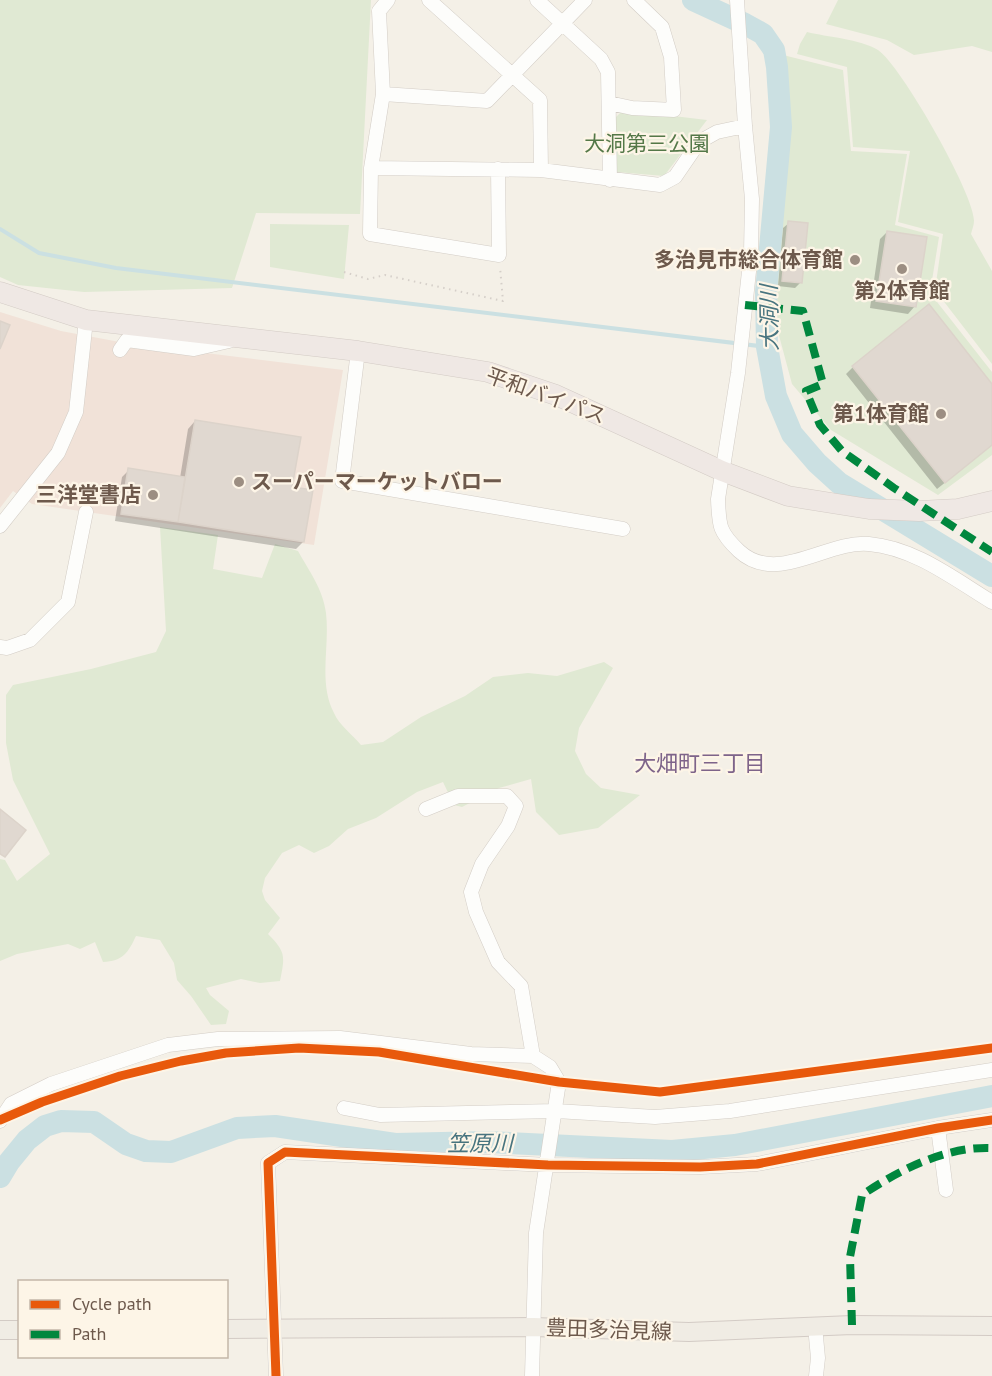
<svg xmlns="http://www.w3.org/2000/svg" width="992" height="1376" viewBox="0 0 992 1376" font-family="'PT Sans','Noto Sans JP',sans-serif">
	<style>
		.commercial { fill: #f1e2d8 }
		.green { fill: #e0e9d3 }
		.shadow { fill: #0003 }
		.lines { fill: none; stroke-linecap: round; stroke-linejoin: round }
		.stream { stroke: #cbe0e2; stroke-width: 4 }
		.river { stroke: #cbe0e2; stroke-width: 22 }
		.building { fill: #e0d8d0; stroke: #dcd3ca; stroke-width: 1.5 }
		.minor-casing { stroke: #d3cdc6; stroke-width: 15 }
		.major-casing { stroke: #d3cbc5; stroke-width: 20 }
		.highway-casing { stroke: #d3cbc5; stroke-width: 21 }
		.path { stroke: #d5cfc9; stroke-width: 2; stroke-dasharray: 1.5 4.5; stroke-linecap: butt }
		.minor { stroke: #fdfdfb; stroke-width: 14 }
		.major { stroke: #f0ece4; stroke-width: 18 }
		.highway { stroke: #efe8e4; stroke-width: 20 }
		.quiet { stroke: #00873e; stroke-width: 8; stroke-dasharray: 15 8; stroke-linecap: butt }
		.cycleway-casing { stroke: #fdf5e7; stroke-width: 13 }
		.cycleway { stroke: #e8590c; stroke-width: 9 }
		.poi-dot { fill: #9c8e82; stroke: #fdf5e7; stroke-width: 2 }
		.labels { text-anchor: middle; stroke-width: 4.5; stroke-linejoin: round; paint-order: stroke }
		.park-label { font-size: 21px; fill: #547848; stroke: #fdf5e7 }
		.poi-label { font-size: 21px; font-weight: bold; fill: #6d594c; stroke: #fdf5e7; text-anchor: end }
		.street-label { font-size: 21px; fill: #6d594c; stroke: #fdf5e7 }
		.water-label { font-size: 22px; font-style: italic; fill: #48747f; stroke: #fdf5e7 }
		.neighbourhood-label { font-size: 22px; fill: #7e648a; stroke: #fdf5e7 }
	</style>
	<rect width="100%" height="100%" fill="#f4f0e7"/>
	<path class="commercial" d="M0,312l61,19 64,12 218,27 -29,175 -282,-41 -19,-13 -13,17z"/>
	<path class="green" d="M0,0h371l-11,214 -104,-1 -24,75 -148,4 -66,-7 -18,-8z
		M838,0h154v52l-20,-6 -58,9 -27,-15 -61,-16z
		M807,32c20,5 53,7 71,18 22,14 97,145 96,171 0,4 -2,9 -3,13l21,37v93l-57,-74 8,-56 -45,-12 12,-71 -57,-4 -6,-80 -50,-13 3,-10z
		M783,55l60,15 8,81 56,3 -12,71 44,12 -9,56 62,79v83l-54,40 -107,-65 -39,-46 -15,-56 -4,-46 11,-150z
		M623,110l84,10 -43,56 -47,-4 -3,-53z
		M270,224l79,1 -5,54 -74,-12z
		M160,527l58,8 -5,34 49,9 13,-34 23,7c11,20 25,38 28,62 4,34 -8,69 8,100 5,12 19,22 27,32l22,-3 38,-25 44,-21 28,-19 35,-4 29,3 47,-14 9,6 -34,60 -4,23 11,23 15,14 39,7 -42,33 -39,7 -23,-23 -5,-33 -32,9 -37,19 -8,-2 -11,-23 -26,10 -41,26 -28,11 -19,17 -15,7 -15,-8 -17,8 -17,25 -3,13 3,9 15,18 -12,16c18,18 17,22 12,47l-20,2 -19,-4 -35,9 4,7 19,16 -3,13 -15,1 -20,-29 -14,-16 -3,-17 -14,-23 -24,-4c-8,17 -13,25 -33,26l-8,-20 -15,7 -12,-5 -51,10 -17,7v-102l5,1 12,21 33,-27 -37,-74 -7,-37v-48l7,-10 78,-16 65,-17 10,-21z"/>
	<path class="shadow" d="M789,223l12,59 -6,6 -17,-2 5,-58z
		M887,232l28,74 -7,8 -38,-6 10,-69z
		M853,367l139,19v59l-55,44 -91,-115z
		M195,421l96,67 12,54 -7,7 -181,-28 7,-44 7,-7 51,8 8,-49z"/>
	<g class="lines">
		<path class="stream" d="M0,229l39,24 77,15 651,79"/>
		<path class="river" d="M693,0l52,24 18,10 11,16 3,17 4,60 -15,165 1,55 9,49 16,38 25,29 22,20 153,93
			M0,1177l9,-15 18,-22 18,-14 16,-5 33,1 32,22 20,7 25,1 66,-24 38,-2 120,18 93,-2 184,9 63,-6 257,-49"/>
	</g>
	<path class="building" d="M788,221l20,2 -6,60 -20,-2z
		M887,231l40,6 -11,70 -40,-6z
		M929,304l63,80v61l-47,38 -93,-117z
		M0,321l10,4 -10,24z
		M195,420l106,17 -9,50 21,3 -9,52 -126,-20z
		M128,468l57,9 -7,45 -57,-8z
		M0,809l26,21 -21,27 -5,-3z"/>
	<g class="lines">
		<defs>
			<path id="minor" d="M388,0l-9,11 4,83 -12,74 -1,66 129,21 -1,-86
				M429,0l111,100 1,70
				M537,0l64,59 7,13 2,108
				M737,0l8,126 7,73 -1,54 -13,120 -20,126c1,27 1,33 21,52 38,35 88,-11 130,-7 46,4 85,35 123,58
				M383,94l104,7 98,-101
				M609,103l23,5 42,2 -3,-53 -9,-30 -28,-27
				M371,168l170,2 119,15 15,-8 24,-35 18,-10 28,-6
				M120,350l7,-10 67,9 35,-8
				M358,351l-16,130 281,48
				M0,526l58,-73 18,-41 10,-92
				M0,647l7,1 23,-8 38,-38 18,-90
				M426,809l32,-13h49l9,10 -8,20 -26,38 -11,28 5,20 22,50 23,24 12,70 17,11 9,15 -23,151 -4,143
				M344,1108l36,7 176,-4 99,6 75,-6 262,-41
				M0,1121l11,-17 40,-20 117,-39 50,-6 122,-1 131,16 62,2
				M938,1128l8,62
				M815,1326l3,32 -2,18
				M276,1376l-8,-213 17,-11 263,13 152,2 57,-3 181,-36 54,-8"/>
			<path id="major" d="M226,1329l307,-2 156,5 163,-7 140,1
				M0,1330h20"/>
			<path id="highway" d="M0,292l86,28 272,31 130,21 68,23 166,76 66,25 81,13 50,2 39,-2 34,-8"/>
		</defs>
		<use href="#minor" class="minor-casing"/>
		<use href="#major" class="major-casing"/>
		<use href="#highway" class="highway-casing"/>
		<path class="path" d="M344,272l24,7 17,-4 118,26 -3,-34"/>
		<use href="#minor" class="minor"/>
		<use href="#major" class="major"/>
		<use href="#highway" class="highway"/>
		<path class="quiet" d="M745,305l58,6 20,73 -17,7 14,34 22,26 52,37 98,64
			M852,1325l-2,-68 12,-62c37,-25 84,-49 130,-47"/>
		<defs>
			<path id="cycleway" d="M0,1120l42,-18 78,-26 61,-15 45,-8 73,-5 80,4 180,30 101,10 332,-44
				M276,1376l-8,-213 17,-11 263,13 152,2 57,-3 181,-36 54,-8"/>
		</defs>
		<use href="#cycleway" class="cycleway-casing"/>
		<use href="#cycleway" class="cycleway"/>
	</g>
	<g class="poi-dot">
		<circle cx="855" cy="260" r="6"/>
		<circle cx="902" cy="269" r="6"/>
		<circle cx="941" cy="414" r="6"/>
		<circle cx="239" cy="482" r="6"/>
		<circle cx="153" cy="495" r="6"/>
	</g>
	<g class="labels">
		<g class="park-label">
			<text x="647" y="151">大洞第三公園</text>
		</g>
		<g class="poi-label">
			<text x="843" y="267">多治見市総合体育館</text>
			<text x="902" y="298" text-anchor="middle">第2体育館</text>
			<text x="929" y="421">第1体育館</text>
			<text x="251" y="489" text-anchor="start">スーパーマーケットバロー</text>
			<text x="141" y="502">三洋堂書店</text>
		</g>
		<g class="street-label">
			<text transform="translate(546 396) rotate(20)" y="7">平和バイパス</text>
			<text transform="translate(609 1330) rotate(2)" y="7">豊田多治見線</text>
		</g>
		<g class="water-label">
			<text transform="translate(769 318) rotate(-91)" y="8">大洞川</text>
			<text x="480" y="1151">笠原川</text>
		</g>
		<g class="neighbourhood-label">
			<text x="700" y="771">大畑町三丁目</text>
		</g>
	</g>
	<rect x="18" y="1280" width="210" height="78" fill="#fdf5e7" stroke="#c3b7a9" stroke-width="1.5"/>
	<rect x="30" y="1300" width="30" height="9" fill="#e8590c" stroke="#c3b7a9" stroke-width="1.5"/>
	<text x="72" y="1310" font-size="18" fill="#6d594c">Cycle path</text>
	<rect x="30" y="1330" width="30" height="9" fill="#00873e" stroke="#c3b7a9" stroke-width="1.5"/>
	<text x="72" y="1340" font-size="18" fill="#6d594c">Path</text>
</svg>
